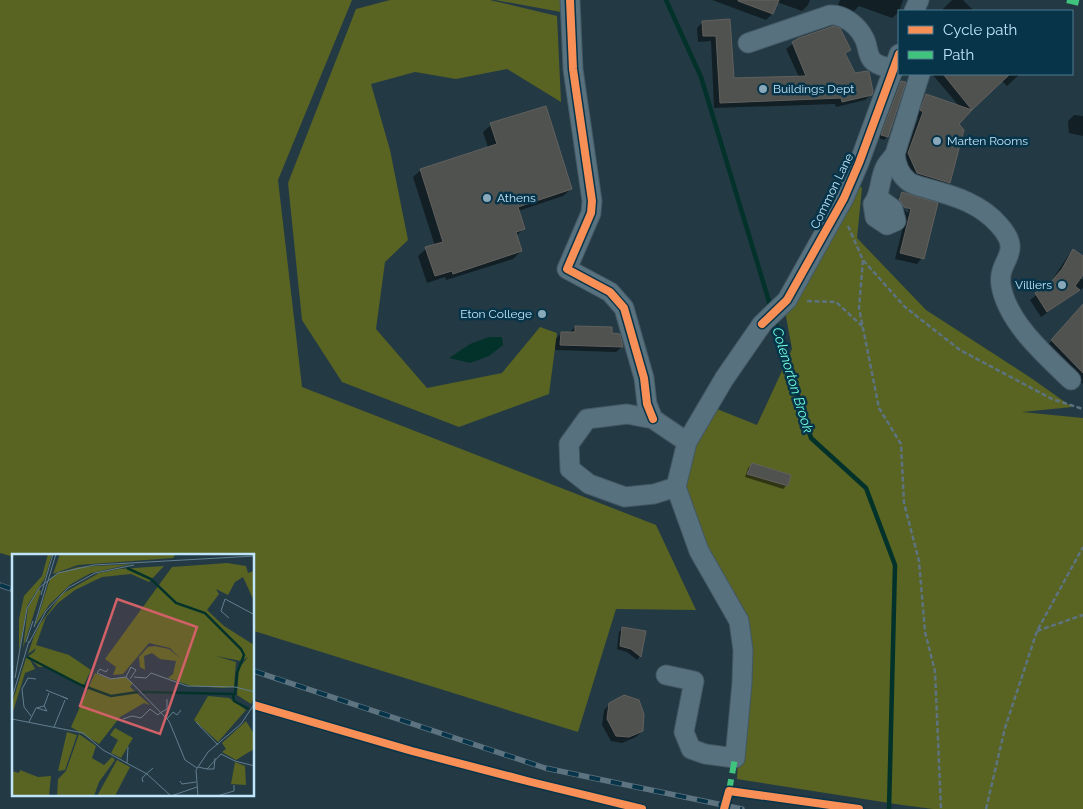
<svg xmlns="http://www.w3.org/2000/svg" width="1083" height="809" viewBox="0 0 1083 809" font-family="Raleway,sans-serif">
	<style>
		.green { fill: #596322 }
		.water { fill: #03322a }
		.shadow { fill: #0007 }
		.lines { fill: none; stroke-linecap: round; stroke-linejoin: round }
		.stream { stroke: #03322a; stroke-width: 4.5 }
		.building { fill: #505250; stroke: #62605d }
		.minor-casing { stroke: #435863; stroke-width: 21 }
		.path { stroke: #5d737f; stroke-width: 2.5; stroke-dasharray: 5 2.5; stroke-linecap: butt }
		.minor { stroke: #57717f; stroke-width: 19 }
		.rail-casing { stroke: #5d737f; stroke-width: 5.5 }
		.rail { stroke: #073449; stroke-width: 4; stroke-dasharray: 11; stroke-linecap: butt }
		.quiet { stroke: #40c37c; stroke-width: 6; stroke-dasharray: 12 6; stroke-linecap: butt }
		.cycleway-casing { stroke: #073449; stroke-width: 11 }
		.cycleway { stroke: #f78f57; stroke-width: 8 }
		.poi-dot { fill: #89a9bb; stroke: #073449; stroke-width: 2 }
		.labels { text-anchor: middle; stroke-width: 5; stroke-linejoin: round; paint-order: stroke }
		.poi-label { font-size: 12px; fill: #c0e5fb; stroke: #073449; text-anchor: start }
		.street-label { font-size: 12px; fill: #c0e5fb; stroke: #073449 }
		.water-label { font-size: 14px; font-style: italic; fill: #70fddb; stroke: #073449 }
		.inset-river { fill: none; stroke: #03322a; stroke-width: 2.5 }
		.inset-road { fill: none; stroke: #627e8e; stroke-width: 1 }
		.view { fill: #cf6167; fill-opacity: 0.15; stroke: #cf6167; stroke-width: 2.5 }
		.inset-edge { fill: none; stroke: #c0e5fb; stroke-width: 2.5 }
	</style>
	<rect width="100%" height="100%" fill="#233a45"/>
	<path class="green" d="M0,0h352l-74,180 24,207 354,138 40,85 -80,-1 -38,123 -324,-101v-76h-240v2l-14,-4z
		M390,0h100l67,16 4,86 -54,-33 -51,10 -41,-7 -44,12 19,66 18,90 -23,22 -9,67 51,59 75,-15 38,-46 17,6 -8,61 -90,33 -117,-45 -40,-62 -14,-137 68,-174z
		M495,0h65l1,12z
		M856,184l6,4 -5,50 69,72 105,68 41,29 -50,5 61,6v391h-150l-31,-4 -165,-26 3,-57 2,-97 -30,-58 -29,-76 7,-34 22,-50 45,18 35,-76 -7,-38z"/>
	<path class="water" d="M489,337h13l1,8 -14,11 -19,7 -21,-5 21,-14z"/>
	<path class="shadow" d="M712,0h98l-2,5 -6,6 -25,-9 -5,12 -6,6z
		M840,0h63l-4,12 -7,6 -33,-12 -5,5 -16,-6z
		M952,0h11l11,11h-33z
		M729,20l4,59 66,-2 -13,-28 13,-10 50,11 -4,4 9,21 17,19 -6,6 -29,7 -1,-3 -121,4 -3,-67 -13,1 -1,-14 6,-6z
		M932,74h34l4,4 5,-4h45l-13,12 -6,-6 -44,44 5,6 -13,53 -6,5 -32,-9 -8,-20 15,-41 -3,-2 5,-15 6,-6 34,12z
		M901,82l-14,55 -3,3 -5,-2 19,-52z
		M1074,115l9,1v20l-14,-3 -1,-12z
		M491,125l80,64 -8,7 -45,15 5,18 -7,7 5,15 -8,8 -67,21 -1,-3 -18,6 -9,-27 8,-7 9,-3 -22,-69 8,-7 67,-23 -5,-15z
		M902,193l35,11 -15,54 -5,6 -22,-5 11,-44 -8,-3 -4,-6 3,-7 10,14 2,-2 -9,-13h-3z
		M1073,250l10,7v16l-3,4 3,3v8l-42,29 -11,-17 18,-14 20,-30z
		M1083,305v79l-37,-37z
		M575,327l36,7 11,13 -6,5 -61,-2 1,-11 5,-6h8z
		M752,464l35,21 -4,4 -38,-12 3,-9z
		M623,628l17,28 -3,4 -10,-8 -10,-3 2,-17z
		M610,704l32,27 -6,6 -14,6 -11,-2 -9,-16 2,-15z"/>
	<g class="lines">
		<path class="stream" d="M666,0l35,77 70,231
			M774,318l37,120 55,50 29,77 -6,244"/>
	</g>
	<path class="building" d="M738,0h41l-6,14 -35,-13z
		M730,19l4,59 72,-2 -14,-34 7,-4 35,-12 6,2 11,22 -6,3 10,20 12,-2 2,1 4,19 -1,4 -30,7 -1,-4 -121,5 -4,-67h-13l-1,-15z
		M943,74h67l-38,36z
		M901,81l5,1 -18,55 -7,-2z
		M926,94l46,16 -13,14 5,6 -14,53 -33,-10 -9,-20 15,-41 -3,-2z
		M546,106l26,83 -54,18 7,22 -9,3 6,19 -69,23 -1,-3 -17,5 -10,-29 18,-5 -23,-73 77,-25 -7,-21z
		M902,192l36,11 -14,56 -24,-6 11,-44 -7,-2 -5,-8z
		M1073,249l10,7v19l-8,11 5,4 -33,22 -12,-19 15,-10 12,-14z
		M1083,304v69l-32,-33z
		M575,326l37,1v6l8,1 3,13 -63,-2 1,-13h14z
		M752,463l39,12 -3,11 -41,-12z
		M622,627l24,4 -5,26 -10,-8 -11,-3z
		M624,695l15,5 5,14 -1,17 -14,6 -13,-1 -9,-17 2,-16z"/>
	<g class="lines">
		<defs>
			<path id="minor" d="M570,0l3,69 19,132 -1,12 -24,56 43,23 14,16 20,70 3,26 6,15
				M914,11l5,-11
				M748,43l82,-28c14,-1 28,11 34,23 4,7 3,16 8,22 5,6 15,7 22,10
				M920,74l-25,80c1,11 4,20 13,27 4,4 15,6 21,8 26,7 52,15 70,36 26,29 -2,34 2,60 6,37 44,70 70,95
				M878,198l15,11 3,12 -9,4 -12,-8 -2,-13c8,-10 6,-24 12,-36 2,-5 7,-9 10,-14
				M687,442l-34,-23 -26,-5 -40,5 -18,25 1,25 19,15 36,13 29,-3 22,-7 11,-45 37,-63 38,-55 25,-24 57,-102 15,-35 40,-109
				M666,675l28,6 -10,51 7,17 14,5 30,4 7,-75 1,-33 -4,-29 -40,-70 -23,-64"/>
		</defs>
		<use href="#minor" class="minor-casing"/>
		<path class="path" d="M848,226l15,34 42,47 55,43 92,49 31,10
			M863,260l-4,48 20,100 22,36 3,59 15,58 6,71 10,39 6,138
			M807,301l29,1 26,24
			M1037,631l46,-16
			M986,809l19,-81 32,-97 46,-84"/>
		<use href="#minor" class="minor"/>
		<defs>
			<path id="rail" d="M0,585l14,5
				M254,671l291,97 197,41"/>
		</defs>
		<use href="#rail" class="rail-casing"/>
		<use href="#rail" class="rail"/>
		<path class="quiet" d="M1067,0l16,4
			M729,791l6,-33"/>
		<defs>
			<path id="cycleway" d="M570,0l3,69 19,132 -1,12 -24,56 43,23 14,16 20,70 3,26 6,15
				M762,324l25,-24 57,-102 15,-35 40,-109
				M254,705l158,46 119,31 111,27
				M724,809l5,-18 130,18"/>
		</defs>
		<use href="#cycleway" class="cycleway-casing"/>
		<use href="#cycleway" class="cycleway"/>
	</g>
	<g class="poi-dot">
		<circle cx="763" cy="89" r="5"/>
		<circle cx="937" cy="141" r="5"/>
		<circle cx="487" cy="198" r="5"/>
		<circle cx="1062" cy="285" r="5"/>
		<circle cx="542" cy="314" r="5"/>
	</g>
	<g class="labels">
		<g class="poi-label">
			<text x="773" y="93">Buildings Dept</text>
			<text x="947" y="145">Marten Rooms</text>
			<text x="497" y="202">Athens</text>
			<text x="1052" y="289" text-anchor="end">Villiers</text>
			<text x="532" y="318" text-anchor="end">Eton College</text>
		</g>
		<g class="street-label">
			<text transform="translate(832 191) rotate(-64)" y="4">Common Lane</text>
		</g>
		<g class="water-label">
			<text transform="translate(793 380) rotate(73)" y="5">Colenorton Brook</text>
		</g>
	</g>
	<g transform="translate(12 554)">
		<rect width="242" height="242" fill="#233a45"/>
		<path d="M36,0h4l-7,24 -18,28 -8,46v-33l5,-23 18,-20zM48,0h116l-3,4 -95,7 -25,9zM215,9l19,3 2,7 6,-2v30l-11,-24 -8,5 -7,13 -12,-6 3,5 -12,16 17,16 30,19v52l-3,7 -14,-9 2,-27 9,-11 -7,4 -25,-5 20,6 -2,25 -11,1 -32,-2 -23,-8 5,-4 3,-13 -16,-2 -8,-6 -8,3 1,14 -5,-3 -1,-10 9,-10 7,-1 14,3 12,10 -11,-11 -21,-5 -26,31 -10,1 3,-8 -11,-8 67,-92zM120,10l-41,9 -20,11 -22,21 -14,21 15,-47 8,-6 20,-6zM152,12l-15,16 -18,-8 -29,3 -27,13 -17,13 -12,14 -10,28 33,10 22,15 -8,17 -37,-20h-7l-10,-9 6,11 -10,4 -13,42v-12l14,-45 8,-6 2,-4 -8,6 6,-18 6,-12 22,-30 37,-21 20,-4zM27,35l2,2 -18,57 5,-41zM83,119l15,6 15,-2 8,6 -3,4 20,18 -6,-2 -24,14 -21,27 -28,-17zM196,142l21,2 17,12 -28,32 -24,-22zM234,167l8,13v15l-18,11 -14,-8 4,-3 -4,-6zM103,174l18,10 -12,20 -10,-5 7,-13 -8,-5zM55,178l10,3 -12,35 -7,1zM67,180l17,12 -4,12 12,7 8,-8 3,3 -16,22 -5,14h-37l1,-17 8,-8zM105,206l13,7 -11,21 -4,8h-18zM223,208l10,4 1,19 -15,-1zM8,216l18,7 13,-1 -2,20h-37v-25l7,2z" fill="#596322"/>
		<path class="inset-river" d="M115,14l24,11 25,24 29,10 36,36 3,6 -7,18 -2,22M15,103l54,28 30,11 27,-4M130,138l91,2 1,7 15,8"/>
		<path class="inset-road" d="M29,41l12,-41M217,64l-8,-7 4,-12 30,16M22,73l22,-73M14,88l7,-21M17,89l17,-32 22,-23 27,-15 39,-8M96,115l-2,3 -6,-3 -3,4 14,6 15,-2M122,123l12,1 5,-5 36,13 48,1 20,5M3,124l12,-70 13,-21 18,-14 36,-8 161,-9M118,125l6,-9 -5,-3 -5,10 43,44 16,39 12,8M34,136l22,9 -5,-2M0,144l17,-57M25,154l10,3 -3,-5M148,159l7,-4v-10M19,162l-7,-9 -2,-18 6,-11 8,1M0,165l71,14 20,17 44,24 24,22 26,-9M111,165l9,-3 9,2 9,-9 8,6 2,-2M155,165l6,-7 4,3 4,-5M17,168l7,-14 8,-2 5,-13M184,168l22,23M42,173l11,-27M115,209l1,-16M186,213l9,2 14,-15 14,7 20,5M195,215h7l1,-11M168,227l2,3 14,-2M131,228l-1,-4 11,-10M186,242l-2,-26 12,-18 33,-28 14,-21M205,242l17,-5v-6"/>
		<path class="view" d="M105,45l80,28 -37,107 -80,-28z"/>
		<rect width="242" height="242" class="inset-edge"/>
	</g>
	<rect x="898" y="10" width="175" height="65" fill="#073449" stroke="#517b90"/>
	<rect x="908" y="26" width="25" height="8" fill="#f78f57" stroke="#517b90"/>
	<text x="943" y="35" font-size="15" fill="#c0e5fb">Cycle path</text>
	<rect x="908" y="51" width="25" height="8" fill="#40c37c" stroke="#517b90"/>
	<text x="943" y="60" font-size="15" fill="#c0e5fb">Path</text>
</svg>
